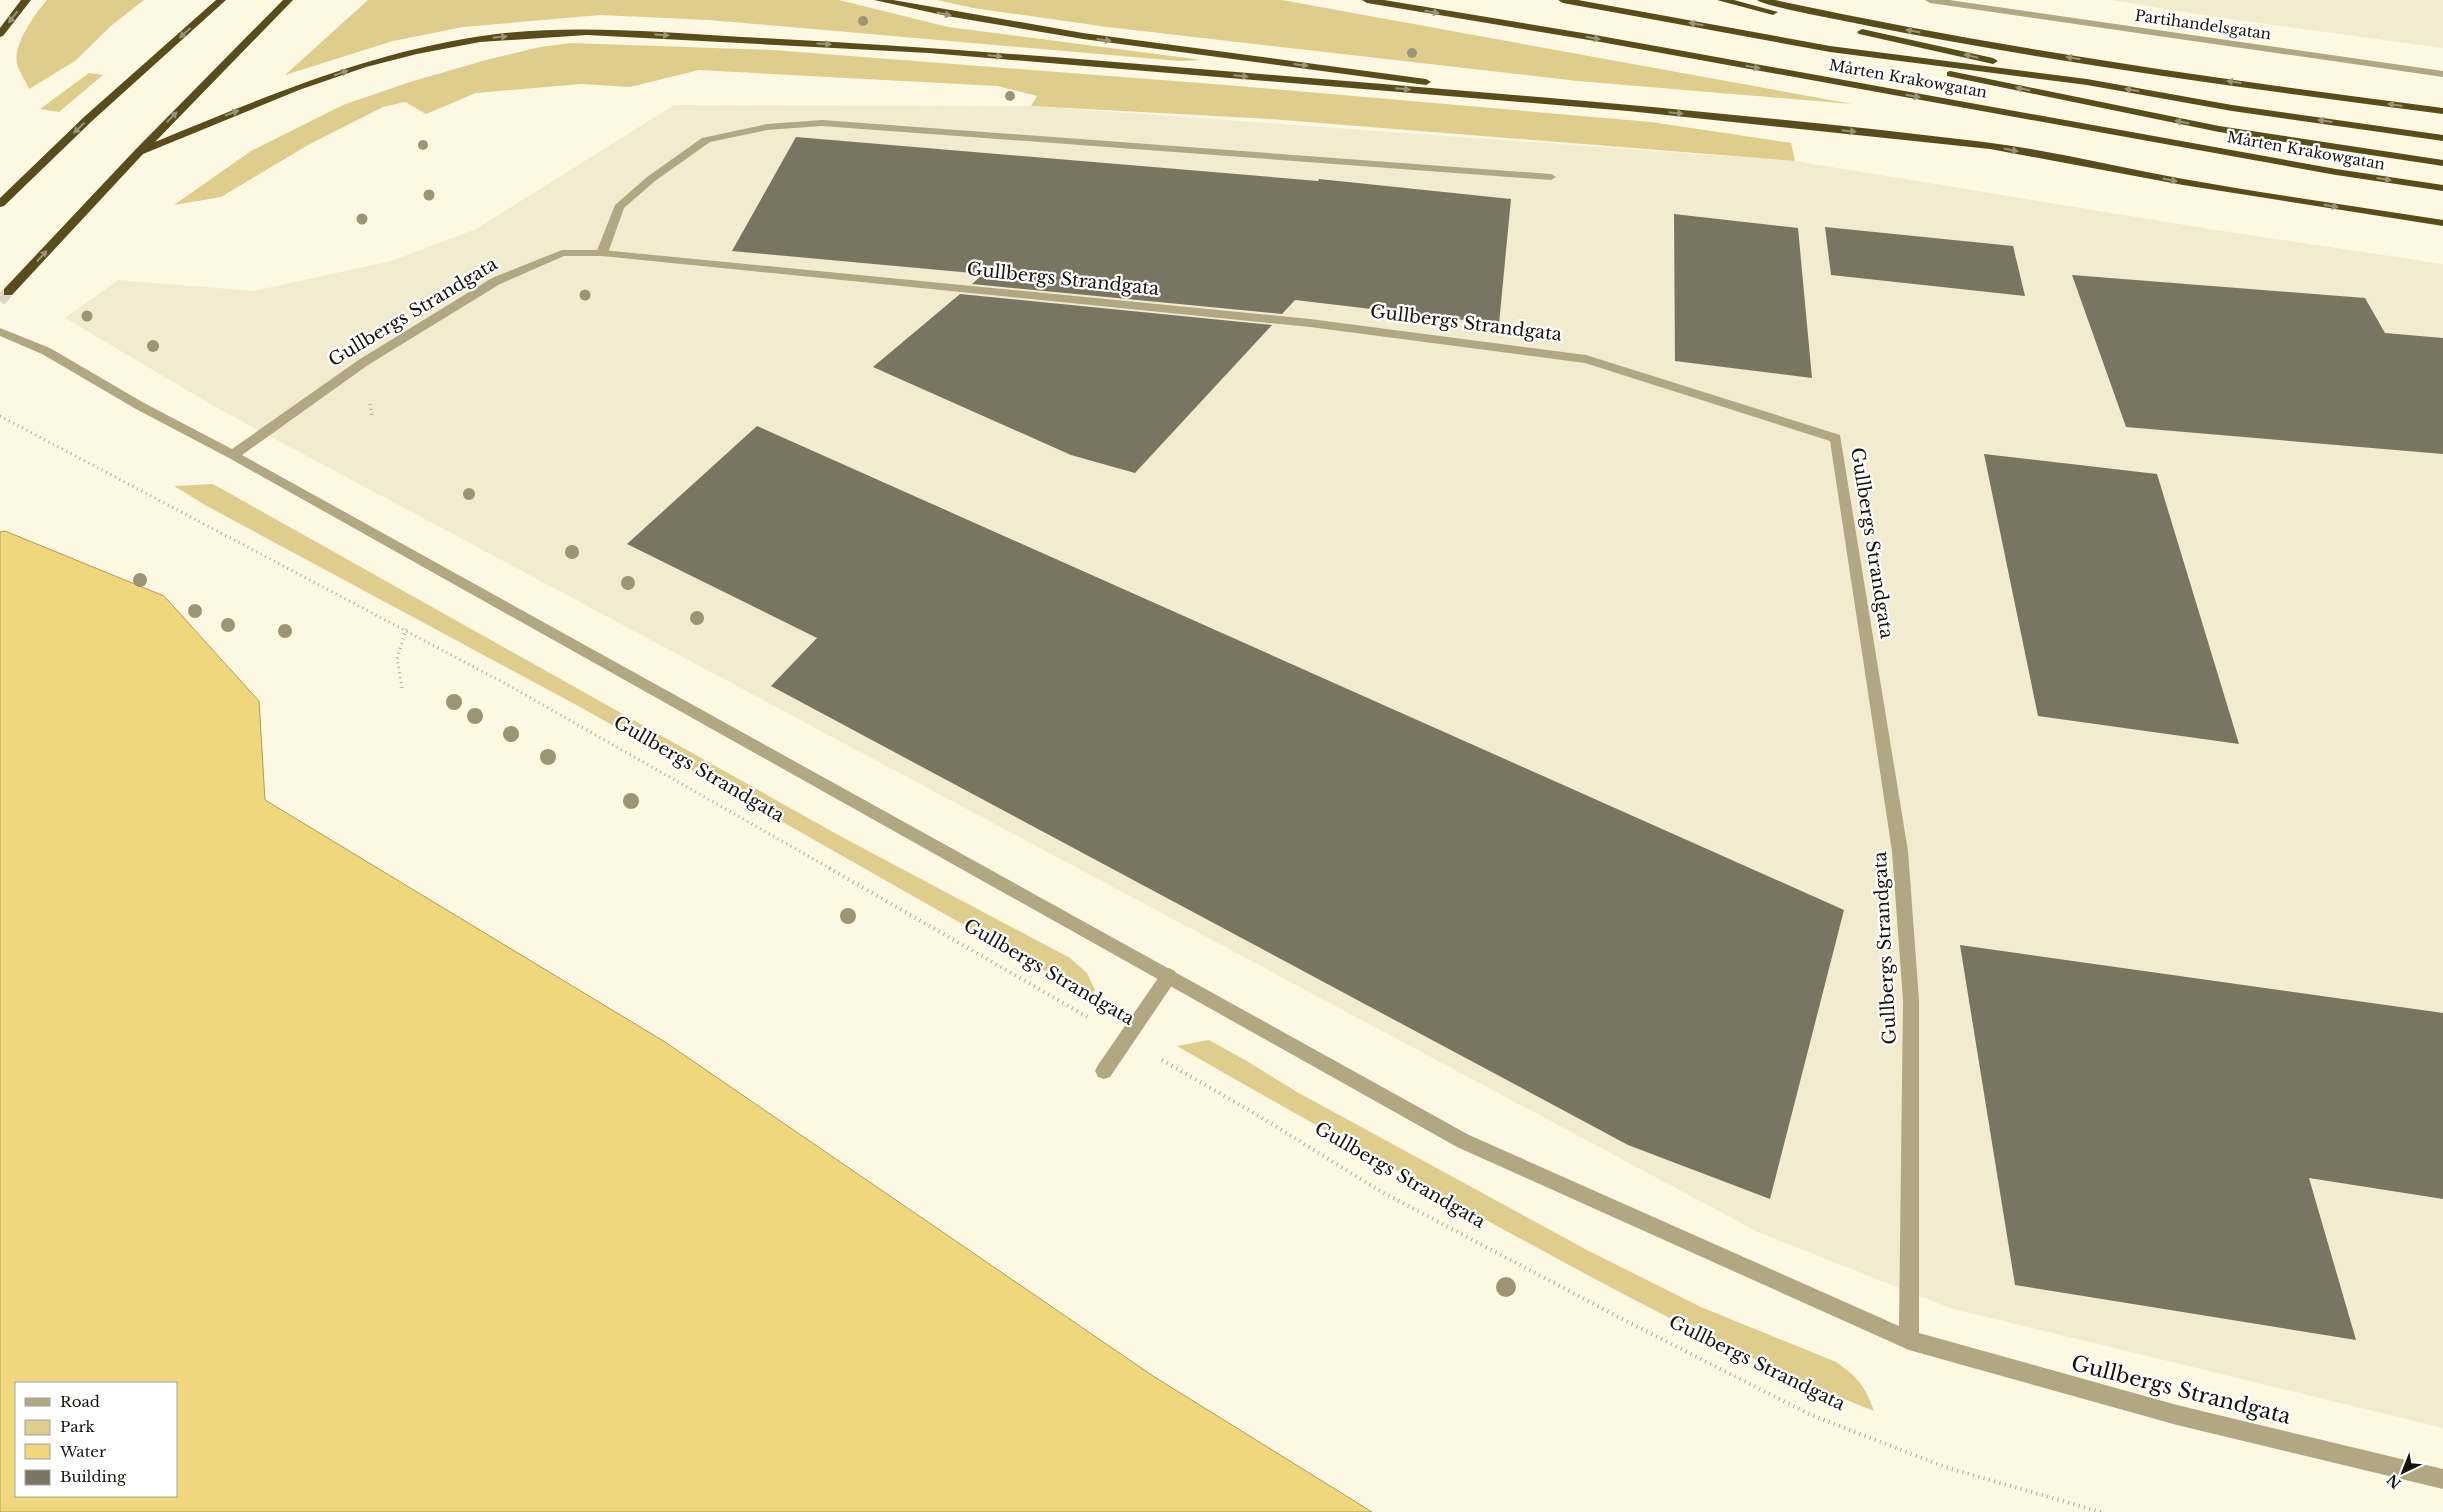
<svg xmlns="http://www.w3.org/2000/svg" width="2443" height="1512" viewBox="0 0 2443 1512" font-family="'Libre Baskerville',serif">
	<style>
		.built { fill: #f2ebcf }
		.green { fill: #dfcd8d }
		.water { fill: #f0d67c; stroke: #ae9c5a; fill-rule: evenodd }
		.building { fill: #7a7562 }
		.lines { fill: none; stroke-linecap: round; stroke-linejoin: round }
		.highway-tunnel { stroke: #dad6c2; stroke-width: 11; stroke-dasharray: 11 5; stroke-linecap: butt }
		.path-far1 { stroke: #ada999; stroke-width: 3; stroke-dasharray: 1 4; stroke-linecap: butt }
		.path { stroke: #ada999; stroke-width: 4; stroke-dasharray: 1 4.5; stroke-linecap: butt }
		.lane { fill: #b1a782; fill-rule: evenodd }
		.street { fill: #b1a782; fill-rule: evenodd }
		.highway { fill: #594c1c; fill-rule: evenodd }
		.tree { fill: #9d9476 }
		.oneway { fill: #9b9477 }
		.labels { text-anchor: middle; stroke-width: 4.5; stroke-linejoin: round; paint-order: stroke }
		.far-street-label { font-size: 15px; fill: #15130c; stroke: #fff }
		.street-label { font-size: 18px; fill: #15130c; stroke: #fff }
		.near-street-label { font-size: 21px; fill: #15130c; stroke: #fff }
	</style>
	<rect width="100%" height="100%" fill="#fdf8e2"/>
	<path class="built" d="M2111,0h332v48l-221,-30z
		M674,105l357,1 764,55 414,68 234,35v1164l-493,-120 -192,-76 -1539,-823 -154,-91 53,-38 136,11 137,-30 85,-32z"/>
	<path class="green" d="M47,0h97l-32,25 -37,36 -46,28c-3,-8 -10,-17 -12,-25 -4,-20 18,-50 30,-64z
		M368,0h471l109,27 254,33 -23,1 -470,-41 -109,-5 -137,12 -70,14 -108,34z
		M937,0h345l570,104 -274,-23 -471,-54 -134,-19z
		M571,43l202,7 453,35 425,37 140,21 4,18 -525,-42 -239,-13 6,-10 -40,-10 -298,-16 -69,17 -49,-3 -105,9 -50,21 -21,-12 -22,5 -75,38 -87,52 -47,8 77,-54 92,-46 67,-23 76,-22 54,-13z
		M89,73l14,2 -44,37 -19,-3z
		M213,484l627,352 230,122 17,15 8,17 -6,6 -507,-288 -377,-203 -31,-19z
		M1209,1040l36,20 52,32 290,158 114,57 135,55c22,15 29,24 38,49 -137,-54 -264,-123 -393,-194 -102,-56 -203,-113 -304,-171z"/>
	<path class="water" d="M5,531l159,65 95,105 6,99 400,242 488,334 219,136h-1372v-980zM16,1383h160v113h-160z"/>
	<path class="building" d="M796,137l522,44 1,-2 192,20 -12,125 -204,-24 -13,14 -310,-30 11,-10 -251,-23z
		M1674,214l124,14 14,150 -137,-17z
		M1825,227l188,19 12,50 -194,-21z
		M2072,275l293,23 20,35 58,5v116l-317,-27z
		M960,294l312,31 -137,148 -64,-18 -198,-88z
		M757,426l1087,484 -74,289 -142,-54 -857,-459 46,-48 -190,-94z
		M1984,454l173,20 82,270 -201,-28z
		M1960,945l483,68v186l-134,-21 47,162 -341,-55z"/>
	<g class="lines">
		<path class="highway-tunnel" d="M0,301l8,-9"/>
		<path class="path-far1" d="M370,404l2,12
			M0,416l508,269 323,184
			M402,688l-5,-29 9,-30"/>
		<path class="path" d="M829,868l262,151
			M1162,1060l97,56 121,75 246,130 183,93 136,53 156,45"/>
		<path class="lane" d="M822,120l729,54 5,3 -5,3 -729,-54 -55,4 -57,12 -55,39 -31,27 -16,45 -6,3 -6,-3 19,-48 32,-28 55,-39 65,-14z
			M1169,968l6,3 2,5 -2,5 -65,96 -6,2 -6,-2 -3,-6 3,-6 65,-94z"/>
		<path class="street" d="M1925,0h24l494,71v6l-513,-74z
			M562,250h40l708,69 276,36 254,80 68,416 11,149v333l258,72 266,64v20l-266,-64 -268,-75 -452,-203 -1228,-689 -93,-49 -94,-55 -42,-18v-8l50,20 94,55 88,46 128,-90 132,-81zM564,256h38l708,71 275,36 245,78 62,410 11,149 -4,326 -430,-191 -1227,-680 126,-90 132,-81z"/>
		<path class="highway" d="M21,0h10l-28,36 -3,1v-9z
			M216,0h10l-134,121 -88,85 -4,1v-9l84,-81z
			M283,0h10l-138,142c105,-43 207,-87 320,-105 88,-14 179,-5 267,0 117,6 233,14 349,23 297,25 596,46 893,82 65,8 130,24 194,36 88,16 177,28 265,42v6l-260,-41 -193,-36 -362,-38 -699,-58 -342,-18 -107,7 -63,12 -51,13 -67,23 -156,64 -131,141h-8v-6l131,-139z
			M874,0h19l190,33 343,46 5,3 -5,3 -343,-46 -136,-23z
			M1362,0h22l211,35 741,134 107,16v6l-107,-16 -741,-134 -228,-38z
			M1558,0h20l252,46 257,33 145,26 211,30v6l-211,-30 -145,-26 -257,-33 -267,-49z
			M1717,0h17l44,12 -5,3z
			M1757,0h18c221,48 444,79 668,108v6c-194,-25 -387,-51 -579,-89 -17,-4 -98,-18 -107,-25z
			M1862,29l131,29 5,3 -5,3 -134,-30 -2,-2z
			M1950,71l269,55 224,34v6l-224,-34 -272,-56v-4z"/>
	</g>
	<g class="tree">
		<circle cx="863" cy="21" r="5"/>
		<circle cx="1412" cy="53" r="5"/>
		<circle cx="1010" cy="96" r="5"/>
		<circle cx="423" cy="145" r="5"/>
		<circle cx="429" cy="195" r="5.5"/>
		<circle cx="362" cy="219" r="5.5"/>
		<circle cx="585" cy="295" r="5.5"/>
		<circle cx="87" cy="316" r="5.5"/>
		<circle cx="153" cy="346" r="6"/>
		<circle cx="469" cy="494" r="6"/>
		<circle cx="572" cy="552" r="7"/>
		<circle cx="140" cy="580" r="7"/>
		<circle cx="628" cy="583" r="7"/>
		<circle cx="195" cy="611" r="7"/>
		<circle cx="697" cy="618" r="7"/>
		<circle cx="228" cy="625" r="7"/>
		<circle cx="285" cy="631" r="7"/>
		<circle cx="454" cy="702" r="8"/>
		<circle cx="475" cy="716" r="8"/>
		<circle cx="511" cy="734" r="8"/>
		<circle cx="548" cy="757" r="8"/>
		<circle cx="631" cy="801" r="8"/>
		<circle cx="848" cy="916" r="8"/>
		<circle cx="1506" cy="1287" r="10"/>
	</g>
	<defs><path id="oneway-solid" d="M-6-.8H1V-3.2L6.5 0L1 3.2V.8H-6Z" transform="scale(1.25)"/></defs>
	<g class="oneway">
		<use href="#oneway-solid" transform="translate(1432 12) rotate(10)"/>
		<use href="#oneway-solid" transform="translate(944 14) rotate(12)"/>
		<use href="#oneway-solid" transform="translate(13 17) rotate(128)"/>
		<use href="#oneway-solid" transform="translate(1696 24) rotate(-170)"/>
		<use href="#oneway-solid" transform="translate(1913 31) rotate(-169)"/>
		<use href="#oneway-solid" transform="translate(185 33) rotate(138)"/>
		<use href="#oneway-solid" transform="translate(662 35) rotate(3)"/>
		<use href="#oneway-solid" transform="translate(500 37) rotate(-6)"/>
		<use href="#oneway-solid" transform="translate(1593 38) rotate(10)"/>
		<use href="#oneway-solid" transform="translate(1104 40) rotate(7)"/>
		<use href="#oneway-solid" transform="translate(824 44) rotate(3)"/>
		<use href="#oneway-solid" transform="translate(995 56) rotate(5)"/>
		<use href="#oneway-solid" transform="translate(1971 56) rotate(-167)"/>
		<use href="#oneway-solid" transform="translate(2073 58) rotate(-171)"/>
		<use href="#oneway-solid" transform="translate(1301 65) rotate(7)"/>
		<use href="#oneway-solid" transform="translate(1753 67) rotate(10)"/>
		<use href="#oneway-solid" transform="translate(341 73) rotate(-19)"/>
		<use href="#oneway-solid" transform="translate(1241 76) rotate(5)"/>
		<use href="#oneway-solid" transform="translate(2234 82) rotate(-172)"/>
		<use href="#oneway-solid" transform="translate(1403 89) rotate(5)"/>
		<use href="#oneway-solid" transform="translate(2023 89) rotate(-168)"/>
		<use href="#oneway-solid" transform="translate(2132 90) rotate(-170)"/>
		<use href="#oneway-solid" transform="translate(1913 96) rotate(10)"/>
		<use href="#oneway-solid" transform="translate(2395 105) rotate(-172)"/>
		<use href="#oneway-solid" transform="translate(232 113) rotate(-21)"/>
		<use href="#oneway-solid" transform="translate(1676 113) rotate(6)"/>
		<use href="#oneway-solid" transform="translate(172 117) rotate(-46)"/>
		<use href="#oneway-solid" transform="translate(2325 121) rotate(-172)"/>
		<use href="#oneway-solid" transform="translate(2182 122) rotate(-168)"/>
		<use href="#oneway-solid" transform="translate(79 128) rotate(136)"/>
		<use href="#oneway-solid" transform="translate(1849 131) rotate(6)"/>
		<use href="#oneway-solid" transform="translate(2011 150) rotate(11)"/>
		<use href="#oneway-solid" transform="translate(2384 179) rotate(8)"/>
		<use href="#oneway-solid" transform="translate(2170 180) rotate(11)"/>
		<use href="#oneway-solid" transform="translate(2331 206) rotate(9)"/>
		<use href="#oneway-solid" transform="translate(42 256) rotate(-47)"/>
	</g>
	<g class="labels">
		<g class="far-street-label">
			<text transform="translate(2203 25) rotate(8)" y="5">Partihandelsgatan</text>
			<text transform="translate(1908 79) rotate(10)" y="5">Mårten Krakowgatan</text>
			<text transform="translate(2306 151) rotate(10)" y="5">Mårten Krakowgatan</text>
		</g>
		<g class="street-label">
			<text transform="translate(1063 279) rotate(6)" y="6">Gullbergs Strandgata</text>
			<text transform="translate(413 312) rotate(-31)" y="6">Gullbergs Strandgata</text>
			<text transform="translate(1466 323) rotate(7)" y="6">Gullbergs Strandgata</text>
			<text transform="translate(1872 543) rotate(81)" y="6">Gullbergs Strandgata</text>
			<text transform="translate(699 769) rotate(30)" y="6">Gullbergs Strandgata</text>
			<text transform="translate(1885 948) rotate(-93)" y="6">Gullbergs Strandgata</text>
			<text transform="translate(1049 972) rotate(30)" y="6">Gullbergs Strandgata</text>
			<text transform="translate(1400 1175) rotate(30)" y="6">Gullbergs Strandgata</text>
			<text transform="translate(1757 1363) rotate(26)" y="6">Gullbergs Strandgata</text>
		</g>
		<g class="near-street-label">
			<text transform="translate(2181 1390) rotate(14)" y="7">Gullbergs Strandgata</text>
		</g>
	</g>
	<rect x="15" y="1382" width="162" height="115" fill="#ffffff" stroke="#a1a19e"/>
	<rect x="25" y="1398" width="25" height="8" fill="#b1a782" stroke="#a1a19e"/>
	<text x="60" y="1407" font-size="15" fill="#15130c">Road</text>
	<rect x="25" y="1420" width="25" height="15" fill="#dfcd8d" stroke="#a1a19e"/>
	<text x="60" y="1432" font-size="15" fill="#15130c">Park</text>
	<rect x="25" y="1444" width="25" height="15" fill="#f0d67c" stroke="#a1a19e"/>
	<text x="60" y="1457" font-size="15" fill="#15130c">Water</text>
	<rect x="25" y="1470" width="25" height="15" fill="#7a7562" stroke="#a1a19e"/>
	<text x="60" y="1482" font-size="15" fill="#15130c">Building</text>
	<g transform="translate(2403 1472) rotate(223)" stroke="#ffffff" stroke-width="4" paint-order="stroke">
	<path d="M0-4L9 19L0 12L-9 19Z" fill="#15130c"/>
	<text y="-8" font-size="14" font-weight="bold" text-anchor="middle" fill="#15130c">N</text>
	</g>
</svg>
